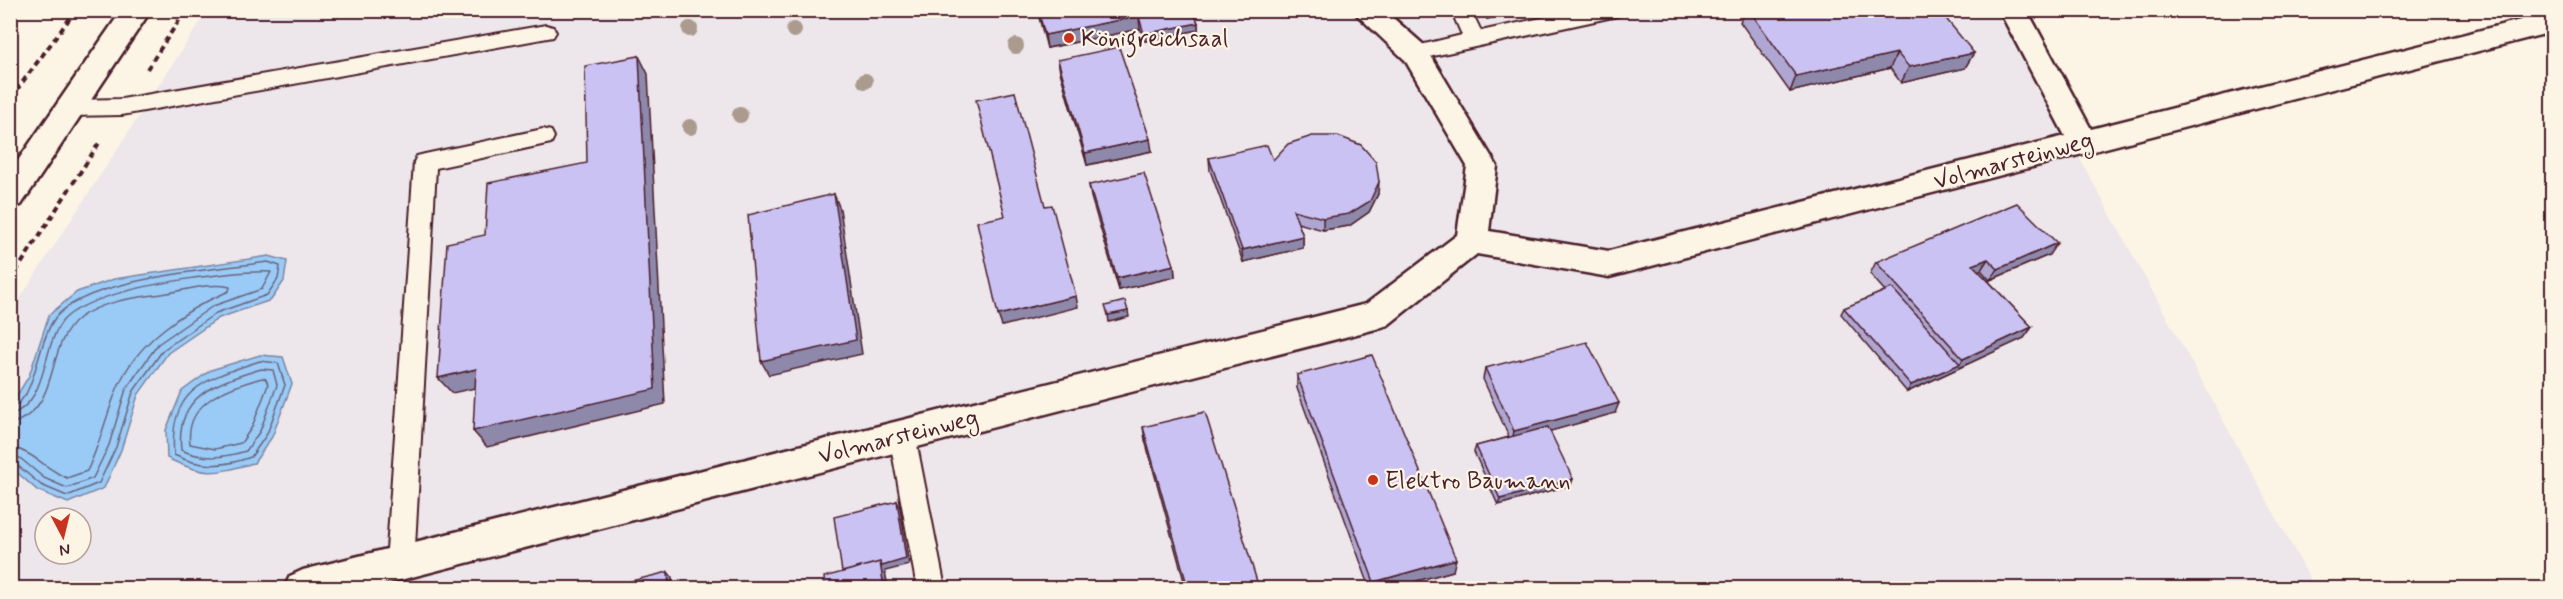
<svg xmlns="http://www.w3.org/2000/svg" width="2563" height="599" viewBox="0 0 2563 599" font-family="Mynerve,sans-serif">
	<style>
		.built { fill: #ede6ea; fill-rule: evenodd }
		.water { fill: #99cbf6; stroke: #7986a5; stroke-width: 1.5 }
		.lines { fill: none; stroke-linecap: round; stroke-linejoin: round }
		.shore { stroke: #6a647c; stroke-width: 1.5 }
		.service-casing { stroke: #4a1f2b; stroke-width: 4 }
		.minor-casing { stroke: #4a1f2b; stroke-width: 5 }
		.tertiary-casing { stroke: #4a1f2b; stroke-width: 5 }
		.path { stroke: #4a1f2b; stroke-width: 4; stroke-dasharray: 6 4.5; stroke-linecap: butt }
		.service { fill: #fcf5e5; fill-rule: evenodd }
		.minor { fill: #fcf5e5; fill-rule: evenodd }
		.tertiary { fill: #fcf5e5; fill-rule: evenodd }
		.tree { fill: #ab9a8e }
		.wall { fill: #afa7d2; stroke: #4a1f2b; stroke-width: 1.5 }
		.shaded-wall { fill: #8e88ab; stroke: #4a1f2b; stroke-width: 1.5 }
		.building { fill: #cbc2f4; stroke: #4a1f2b; stroke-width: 1.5 }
		.poi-dot { fill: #c8321e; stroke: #fcf5e5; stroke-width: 2 }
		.labels { text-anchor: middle; stroke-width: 4.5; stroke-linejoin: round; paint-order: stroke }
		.poi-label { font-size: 24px; fill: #4a1f2b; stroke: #fcf5e5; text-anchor: start }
		.street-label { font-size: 24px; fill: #4a1f2b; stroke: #fcf5e5 }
	</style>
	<rect width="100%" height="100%" fill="#fcf5e5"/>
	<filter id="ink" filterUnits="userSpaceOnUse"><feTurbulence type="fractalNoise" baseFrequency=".0167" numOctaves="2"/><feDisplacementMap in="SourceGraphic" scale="12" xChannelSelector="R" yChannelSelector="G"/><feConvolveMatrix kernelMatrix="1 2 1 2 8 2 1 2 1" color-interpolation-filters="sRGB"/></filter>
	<g filter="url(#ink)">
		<path class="built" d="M208,10l1791,1 316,577h-2304v-276zM45,518h36v36h-36z"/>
		<path class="water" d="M269,256l18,5 -3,20 -13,19 -52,18 -51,35 -30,42 -17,55 -17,38 -36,15 -31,-13 -26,-23v-62l18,-29 20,-61 28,-23 37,-13z
			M260,355l23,2 9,27 -20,53 -18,26c-40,11 -48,14 -87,-5l-1,-28 16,-39 29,-21z"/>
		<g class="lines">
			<path class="shore" d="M260,361l18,2 7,22 -18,49 -16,23c-28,10 -50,11 -77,-2 -6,-67 32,-76 86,-94z
				M261,369l12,1 4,15 -17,46 -14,20c-23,7 -42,9 -65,-1 -6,-56 36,-67 80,-81z
				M262,378l4,1 2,6 -16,42 -11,16 -26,6 -25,-5c-6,-43 40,-57 72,-66z
				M10,407l9,-4 7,-9c12,-23 14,-52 27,-73 27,-43 166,-52 215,-59l12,4 -2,13 -11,16 -51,18 -53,37 -30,42 -17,55 -17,36 -32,13 -26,-11 -24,-20 -7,-2
				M10,415c38,-13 31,-63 51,-92 25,-35 168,-53 210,-51l-9,17 -49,17 -55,38 -32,45 -17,56 -16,33 -26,10 -23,-10 -24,-20 -10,-2
				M10,424c53,-15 33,-77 69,-106 23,-17 55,-20 83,-24 22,-3 46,-12 68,-7l-1,4c-45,19 -93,51 -112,98 -11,27 -17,55 -30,82l-20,7c-21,-9 -35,-27 -57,-31"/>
			<defs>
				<path id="service" d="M1451,10h20l10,21 97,-21h45l-3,5 -7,2 -198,43 -7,-2 -3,-5 3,-5 54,-13z
					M546,25l7,2 3,5 -3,5 -431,78 -53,1 -8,-2 -3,-6 3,-6 8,-2 53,-1z
					M543,129l8,2 3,6 -3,6 -115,25 -22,396 -4,9 -10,4 -10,-4 -4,-9 28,-402 3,-6 8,-2z
					M902,424l9,3 4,8 30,153h-28l-28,-153 4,-8z"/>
				<path id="minor" d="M1352,10h32l41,36 72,120 -8,65 120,20 456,-115 -66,-126h28l64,119 461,-117v20l-943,245 -132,-23 -89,71 -12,4 -1007,259h-85l6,-12 13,-6 1063,-266 91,-69 10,-69 -62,-106z"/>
				<path id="tertiary" d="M122,10h29l-130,195 -11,4v-37z"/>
			</defs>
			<use href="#service" class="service-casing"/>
			<use href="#minor" class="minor-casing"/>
			<use href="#tertiary" class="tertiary-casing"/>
			<path class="path" d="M147,69l39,-59
				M10,99l66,-89
				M10,281l91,-141"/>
			<use href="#service" class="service"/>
			<use href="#minor" class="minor"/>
			<use href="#tertiary" class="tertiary"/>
		</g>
		<g class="tree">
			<circle cx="690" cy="29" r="8"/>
			<circle cx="794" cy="30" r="8"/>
			<circle cx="1016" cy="46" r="8"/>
			<circle cx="865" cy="81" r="8"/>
			<circle cx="740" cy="115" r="8"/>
			<circle cx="690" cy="127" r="8"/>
		</g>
		<path class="wall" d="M1037,10h156l5,13v7l-53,11 -5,-13v1l-93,19z
			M1482,10h47l-42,9z
			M1745,10h194l26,58 -64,15 -11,-15 -100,24 -50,-70z
			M1058,60l94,91 -65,14 -27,-93z
			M1209,158l64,2 105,34 -9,18 -20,14 -26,4 -25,-7 5,13v12l-60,14 -33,-92z
			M1089,185l85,80 1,12 -56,13 -28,-93z
			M2049,255l-59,25 -9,-10 -2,1 53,56 -8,11 -117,54 -66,-78 3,-6 41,-17 -15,-17 6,-12z
			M1485,368l130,45 -65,18 21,54 -73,20 -24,-53 2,-6 33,-9 -26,-58z
			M1297,375l156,196 -62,17h-21l-73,-200z
			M1143,427l116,161h-73l-41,-148z"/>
		<path class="shaded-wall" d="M1488,10h41l-42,9z
			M1139,16l1,13 -93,19 -2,-13z
			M1198,23v7l-53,11 -1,-7z
			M1897,53l-7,15 -100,24 6,-16z
			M1974,53l-9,15 -64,15 8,-16z
			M639,56l9,18 17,330 -178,43 -14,-16z
			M1150,139l2,12 -65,14 -2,-12z
			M1379,182l-1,12 -9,18 -20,14 -26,4v-12z
			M834,194l6,15 22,145 -93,21 -8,-14z
			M1303,236v12l-60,14 -1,-12z
			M2057,243l-8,12 -59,25 8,-11z
			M1988,259l-7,11 -16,6 8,-11z
			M1174,265l1,12 -56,13 -2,-12z
			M1076,296l2,11 -76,19 -4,-11z
			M1128,311l1,6 -20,5 -1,-7z
			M2032,327l-8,11 -117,54 4,-7 49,-21 3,-5z
			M476,369l13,16 -37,8 -14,-15z
			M1619,403l-4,10 -103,29 2,-11z
			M1573,479l-2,6 -73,20 2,-6z
			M897,501l3,6 9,58 -24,6 3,17h-4l-4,-26z
			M1456,559l-3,12 -62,17h-18l1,-6z
			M668,572l4,5 1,11h-4z"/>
		<path class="building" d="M1038,10h99l2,6 -94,19z
			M1137,10h56l5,13 -54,11z
			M1749,10h190l35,43 -65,14 -12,-14 -101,23z
			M1119,47l31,92 -65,14 -27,-93z
			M639,56l16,333 -182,42 3,-62 -38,9 9,-135 38,-8 3,-52 99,-20 -2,-97z
			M1015,92l30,114 7,-1 24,91 -78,19 -21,-93 28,-6 -29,-116z
			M1312,136h26l23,9 15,17 3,20 -9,19 -21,13 -26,4 -30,-8 10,26 -61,14 -33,-92 58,-13 6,15 15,-16z
			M1144,173l30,92 -57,13 -28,-93z
			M834,194l22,146 -95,21 -13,-146z
			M2017,203l40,40 -59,26 -10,-10 -15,6 59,62 -69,32 -87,-97z
			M1892,288l68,76 -49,21 -67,-77z
			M1125,301l3,10 -20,4 -3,-9z
			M1587,342l32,61 -105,28 -29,-63z
			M1372,355l84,204 -82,23 -77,-207z
			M1205,412l54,176h-71l-45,-161z
			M1548,427l25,52 -73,20 -24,-53z
			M897,501l9,58 -24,7 -2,-4 -38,10 -8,-55z
			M880,562l4,26h-59l-1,-11z
			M668,572l1,16h-49l11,-2v-5z"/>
	</g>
	<g class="poi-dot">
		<circle cx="1069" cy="38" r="6"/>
		<circle cx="1373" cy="480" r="6"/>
	</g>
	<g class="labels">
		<g class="poi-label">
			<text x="1081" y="46">Königreichsaal</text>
			<text x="1385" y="488">Elektro Baumann</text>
		</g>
		<g class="street-label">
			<text transform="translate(2013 160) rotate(-15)" y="8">Volmarsteinweg</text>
			<text transform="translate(898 436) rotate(-14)" y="8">Volmarsteinweg</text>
		</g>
	</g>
	<rect width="2563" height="599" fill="none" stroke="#fcf5e5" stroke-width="36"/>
	<rect x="18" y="18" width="2527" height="563" fill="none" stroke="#4a1f2b" stroke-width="2" filter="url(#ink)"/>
	<g transform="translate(63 536) rotate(173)"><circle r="28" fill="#fcf5e5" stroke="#b59f9b" stroke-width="1.5"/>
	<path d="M0-4.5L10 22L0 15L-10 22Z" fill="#c8321e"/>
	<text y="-9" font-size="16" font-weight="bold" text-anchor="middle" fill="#4a1f2b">N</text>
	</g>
</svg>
